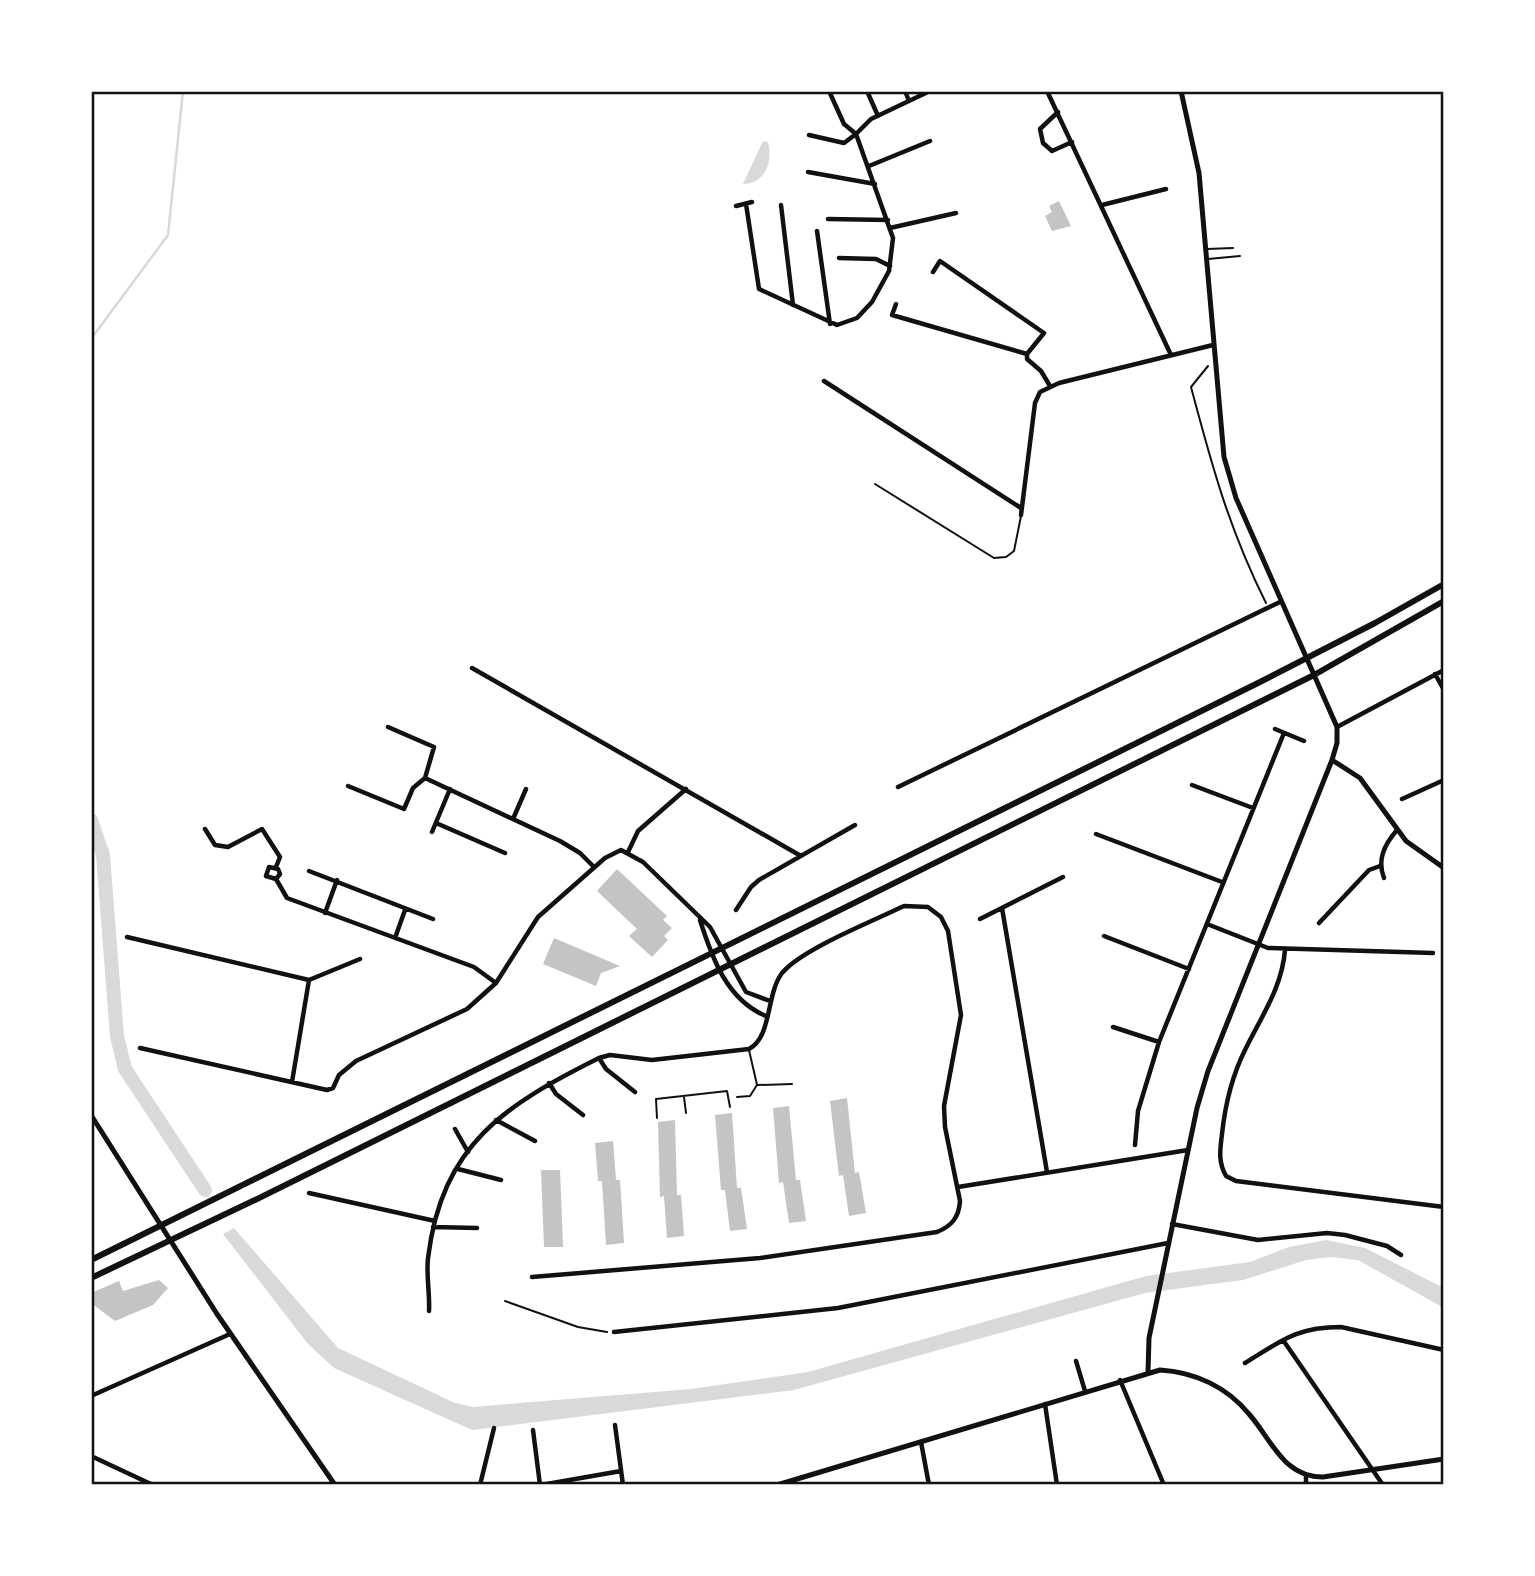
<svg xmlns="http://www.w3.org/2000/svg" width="1535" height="1576" viewBox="0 0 1535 1576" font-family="'Nunito Sans',sans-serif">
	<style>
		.water { fill: #d9d9d9 }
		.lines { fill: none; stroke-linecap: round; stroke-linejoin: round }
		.stream { stroke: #d9d9d9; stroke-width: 2.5 }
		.river { stroke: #d9d9d9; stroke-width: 14 }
		.building { fill: #c4c4c4 }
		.path { stroke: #111; stroke-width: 2 }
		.service { stroke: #111; stroke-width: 2 }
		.minor { stroke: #111; stroke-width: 4.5 }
		.tertiary { stroke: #111; stroke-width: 5 }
		.secondary { stroke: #111; stroke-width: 6 }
		.neatline { fill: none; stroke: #111; stroke-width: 2.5 }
	</style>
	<rect width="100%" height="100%" fill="#fff"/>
	<path class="water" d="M763,141l5,1c5,20 -2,41 -25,42z
		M234,1228l104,120 117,55 18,4 218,-18 117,-17 338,-96 104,-14 39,-15 37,-7 39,8 79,40v20l-86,-48 -27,-3 -25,3 -63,20 -98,13 -351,97 -322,40 -138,-62 -26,-24 -85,-110z"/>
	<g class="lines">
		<path class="stream" d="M91,339l77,-104 15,-144"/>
		<path class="river" d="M91,820l12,35 14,181 8,33 80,121"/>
	</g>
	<path class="building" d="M1059,201l12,25 -19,5 -7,-15 7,-4 -3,-6z
		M617,869l50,47 -4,4 9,8 -8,8 4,4 -16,17 -23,-21 8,-7 -40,-38z
		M554,938l66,28 -19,7 -5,13 -53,-22z
		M847,1098l8,75 4,-1 7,41 -17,3 -6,-41 -4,1 -9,-75z
		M789,1106l7,74h4l6,41 -17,2 -6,-41 -4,1 -6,-75z
		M732,1113l5,75h4l6,41 -17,2 -5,-41h-4l-6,-75z
		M675,1120l2,75h4l3,41 -17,2 -3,-42 -4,1 -2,-75z
		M613,1141l3,39h4l4,63 -18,2 -4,-64h-4l-3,-38z
		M541,1170h19l3,77h-19z
		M159,1280l9,8 -15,17 -38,16 -24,-18v-10l28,-12 4,10z"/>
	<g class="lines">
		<path class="path" d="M1208,366l-17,21c21,79 38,142 75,216
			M684,1097l2,16
			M657,1118l-1,-19 71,-8 3,16
			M505,1301l73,26 29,5"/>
		<path class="service" d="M1207,249l26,-1
			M1208,259l32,-3
			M875,484l119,74 12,-1 8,-6 7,-35
			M758,1085l34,-1
			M737,1097l13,-1 7,-11 -8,-35"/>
		<path class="minor" d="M867,91l11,25
			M905,91l4,10
			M1047,91l124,264
			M1058,112l-18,17 3,14 9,8 20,-9
			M809,135l35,8 12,-9 -12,-10 -15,-33
			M869,166l61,-25
			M808,172l67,12
			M746,204l13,85 78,36 20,-7 15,-16 17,-31 4,-33 -37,-104 15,-15 59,-28
			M781,205l12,100
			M1102,205l64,-16
			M736,206l16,-4
			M828,219l60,1
			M890,228l66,-15
			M817,231l13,93
			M839,258l37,1 14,7
			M896,304l-4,11 135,39 17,-21 -104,-72 -7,11
			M1027,354v5l14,12 9,15
			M824,381l197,127
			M1021,515l14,-112 5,-11 19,-9 154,-38
			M472,668l329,188
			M1435,674l9,16
			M1337,727l107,-57
			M1275,729l29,12
			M425,778l135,63 20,12 14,14
			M1192,785l61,23
			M348,786l56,23 9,-21 12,-10 9,-31 -46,-20
			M898,787l382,-185
			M1402,799l42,-19
			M513,819l13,-30
			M436,823l69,30
			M205,829l10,16 13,2 34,-18 18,28 -4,10
			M432,832l18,-43
			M1096,834l126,48
			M628,852l10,-21 48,-42
			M309,871l124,48
			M1384,878c-7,-18 0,-33 13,-48
			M276,879l4,-5 -2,-5 -9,-2 -3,9 10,3 11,19 187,69 22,16
			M1002,908l45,264
			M736,910l15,-23 8,-7 96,-55
			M325,913l12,-33
			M980,919l83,-42
			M700,920c12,38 27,80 66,96
			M1319,923l50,-53 11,-4
			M1207,924l61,24 165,5
			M1104,936l85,33
			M127,937l182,43 -17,102
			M395,938l10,-28
			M1285,950c-3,38 -24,67 -40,100 -13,26 -20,56 -23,84 -2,16 -4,28 4,42l10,5 208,26
			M309,980l51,-21
			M1113,1027l46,15
			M140,1048l187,42 6,-2 6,-13 17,-14 111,-52 29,-26 42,-66 67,-59 16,-8 22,12 67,65 36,65 24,9
			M599,1058l7,11 29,23
			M549,1083l7,11 27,21
			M496,1120l39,21
			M455,1129l13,23
			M1135,1145l3,-34 21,-69 125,-309
			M458,1169l43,11
			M958,1187l230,-37
			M309,1193l126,28
			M1172,1224l86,16 69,-7 18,2 42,11 14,9
			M433,1227l44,1
			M429,1311c1,-17 -3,-36 -1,-53 14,-114 77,-153 171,-200l11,-3 42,5 97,-11c23,-12 17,-55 33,-76 20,-24 91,-52 122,-67l24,1 13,10 7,14 13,84 -17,91 1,21 15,74c-1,16 -8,25 -23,31l-177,26 -228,19
			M614,1332l224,-24 330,-65
			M1283,1340l100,145
			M1076,1361l9,30
			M1245,1363c36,-22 51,-36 96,-36l103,23
			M1120,1380l44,105
			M91,1396l139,-62
			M1045,1404l12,81
			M615,1425l8,60
			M533,1430l7,55
			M921,1442l8,43
			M91,1456l62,29
			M1306,1476v9
			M480,1485l14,-57
			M541,1485l80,-14"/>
		<path class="tertiary" d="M1332,760l28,18 46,63 38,27
			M91,1115l126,199 118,171
			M1148,1372l1,-34 48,-230 11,-37 124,-311 5,-17v-16l-101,-229 -12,-41 -25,-284 -18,-82
			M777,1485l383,-115c35,2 67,17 89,44 23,26 34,63 74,63l121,-18"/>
		<path class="secondary" d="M91,1260l1167,-577 117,-60 69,-39
			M91,1278l164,-78 1059,-525 130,-74"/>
	</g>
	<rect width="1535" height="1576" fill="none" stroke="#ffffff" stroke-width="186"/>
	<rect x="93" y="93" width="1349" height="1390" class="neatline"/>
</svg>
